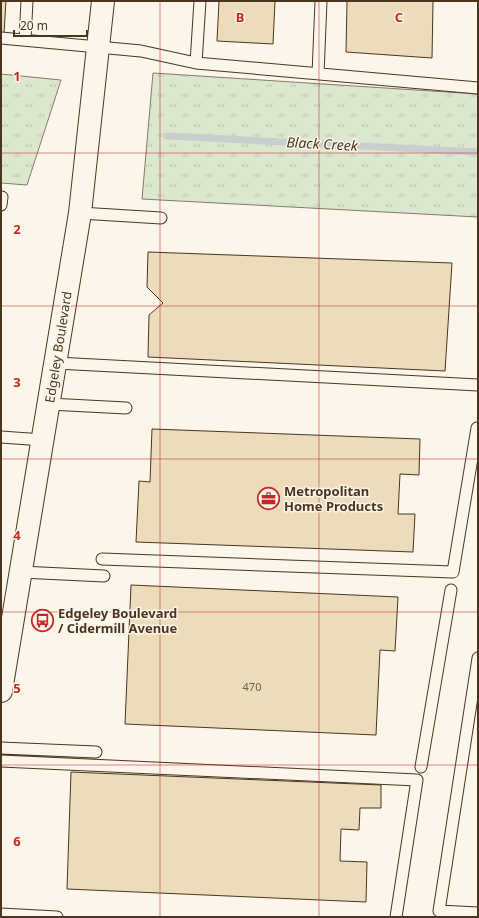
<svg xmlns="http://www.w3.org/2000/svg" width="479" height="918" viewBox="0 0 479 918" font-family="'Noto Sans',sans-serif">
	<style>
		.grass { fill: url(#grass-tufts); stroke: #887966 }
		.lines { fill: none; stroke-linecap: round; stroke-linejoin: round }
		.stream { stroke: #c9cecd; stroke-width: 7 }
		.building { fill: #ecdcbc; stroke: #4a3520 }
		.service-casing { stroke: #4a3520; stroke-width: 13 }
		.tertiary-casing { stroke: #4a3520; stroke-width: 24 }
		.service { stroke: #fbf6e9; stroke-width: 11 }
		.tertiary { stroke: #fbf6e9; stroke-width: 22 }
		.grid { fill: none; stroke: #c62828; stroke-width: 1; stroke-opacity: 0.55 }
		.labels { text-anchor: middle; stroke-width: 3; stroke-linejoin: round; paint-order: stroke }
		.number-label { font-size: 11px; fill: #725f47 }
		.street-label { font-size: 13px; fill: #4a3520; stroke: #fbf6e9 }
		.poi-label { font-size: 13px; font-weight: bold; fill: #4a3520; stroke: #fbf6e9; text-anchor: start }
		.water-label { font-size: 14px; font-style: italic; fill: #4a3520; stroke: #fbf6e9 }
		.grid-label { font-size: 13px; text-anchor: middle; font-weight: bold; fill: #c62828; stroke: #fbf6e9; stroke-width: 3; stroke-linejoin: round; paint-order: stroke }
	</style>
	<defs>
		<pattern id="grass-tufts" width="24" height="20" patternUnits="userSpaceOnUse"><rect width="24" height="20" fill="#dce7d0"/><path d="M3 7l-1-3M5 7V3M7 7l1-3M15 17l-1-3M17 17v-4M19 17l1-3" fill="none" stroke="#bec7b2"/></pattern>
	</defs>
	<rect width="100%" height="100%" fill="#fbf6e9"/>
	<path class="grass" d="M153,73l325,21v123l-336,-18z
		M1,74l60,6 -34,105 -26,-2z"/>
	<g class="lines">
		<path class="stream" d="M167,136l311,16"/>
	</g>
	<path class="building" d="M1,1h5l-2,32h-3z
		M219,1h56l-2,43 -56,-3z
		M347,1h86l-1,57 -86,-6z
		M148,252l304,11 -7,108 -297,-14 1,-42 14,-12 -16,-16z
		M152,429l268,10 -1,36 -19,-1 -2,40h17l-2,38 -277,-10 3,-61 11,1z
		M131,585l267,12 -3,54 -15,-1 -4,85 -251,-11z
		M71,772l310,13v23h-21l-1,22 -18,-1 -1,32 27,1 -1,40 -299,-13z"/>
	<g class="lines">
		<defs>
			<path id="service" d="M200,1l-4,62 282,25
				M1,38l140,13 55,12
				M25,40l2,-39
				M318,74l3,-73
				M1,197h1l-1,8
				M80,213l81,5
				M56,363l422,22
				M49,404l77,4
				M1,437l42,3
				M102,559l351,13 24,-144
				M21,572l83,4
				M478,658l-39,253 39,2
				M1,748l95,4
				M1,761l416,19 -21,137
				M421,767l30,-177
				M1,914l56,3"/>
			<path id="tertiary" d="M1,691l79,-478 23,-212"/>
		</defs>
		<use href="#service" class="service-casing"/>
		<use href="#tertiary" class="tertiary-casing"/>
		<use href="#service" class="service"/>
		<use href="#tertiary" class="tertiary"/>
	</g>
	<path class="grid" d="M160,1v916M319,1v916M1,153h477M1,306h477M1,459h477M1,612h477M1,765h477"/>
	<defs>
		<symbol id="office-ring" viewBox="-11 -11 22 22"><circle r="9.5" fill="#fbf6e9" stroke="#c62828" stroke-width="1.5"/><path d="M-6-3h4V-5.5h4V-3h4V5H-6ZM-1-4.5V-3h2v-1.5ZM-6 0V1H6V0Z" fill="#c62828"/></symbol>
		<symbol id="bus-ring" viewBox="-11 -11 22 22"><circle r="9.5" fill="#fbf6e9" stroke="#c62828" stroke-width="1.5"/><path d="M-5-6H5V4H4V6H2V4H-2V6H-4V4H-5ZM-3.5-4V0h7V-4ZM-3.5 1.2v1.5H-2V1.2ZM2 1.2v1.5H3.5V1.2Z" fill="#c62828"/></symbol>
	</defs>
	<g fill-rule="evenodd">
		<use href="#office-ring" x="256" y="486" width="25" height="25"/>
		<use href="#bus-ring" x="30" y="608" width="25" height="25"/>
	</g>
	<g class="labels">
		<g class="number-label">
			<text x="252" y="691">470</text>
		</g>
		<g class="street-label">
			<text transform="translate(58 347) rotate(-81)" y="5">Edgeley Boulevard</text>
		</g>
		<g class="poi-label">
			<text x="284" y="496">Metropolitan<tspan x="284" dy="15">Home Products</tspan></text>
			<text x="58" y="618">Edgeley Boulevard<tspan x="58" dy="15">/ Cidermill Avenue</tspan></text>
		</g>
		<g class="water-label">
			<text transform="translate(322 144) rotate(3)" y="5">Black Creek</text>
		</g>
	</g>
	<g class="grid-label">
		<text x="240" y="22">B</text>
		<text x="399" y="22">C</text>
		<text x="17" y="81">1</text>
		<text x="17" y="234">2</text>
		<text x="17" y="387">3</text>
		<text x="17" y="540">4</text>
		<text x="17" y="693">5</text>
		<text x="17" y="846">6</text>
	</g>
	<rect width="479" height="918" fill="none" stroke="#4a3520" stroke-width="4"/>
	<path d="M14 30v6h73v-6" fill="none" stroke="#4a3520" stroke-width="2"/>
	<text x="20" y="30" font-size="12" fill="#4a3520" stroke="#fbf6e9" stroke-width="3" paint-order="stroke">20 m</text>
</svg>
